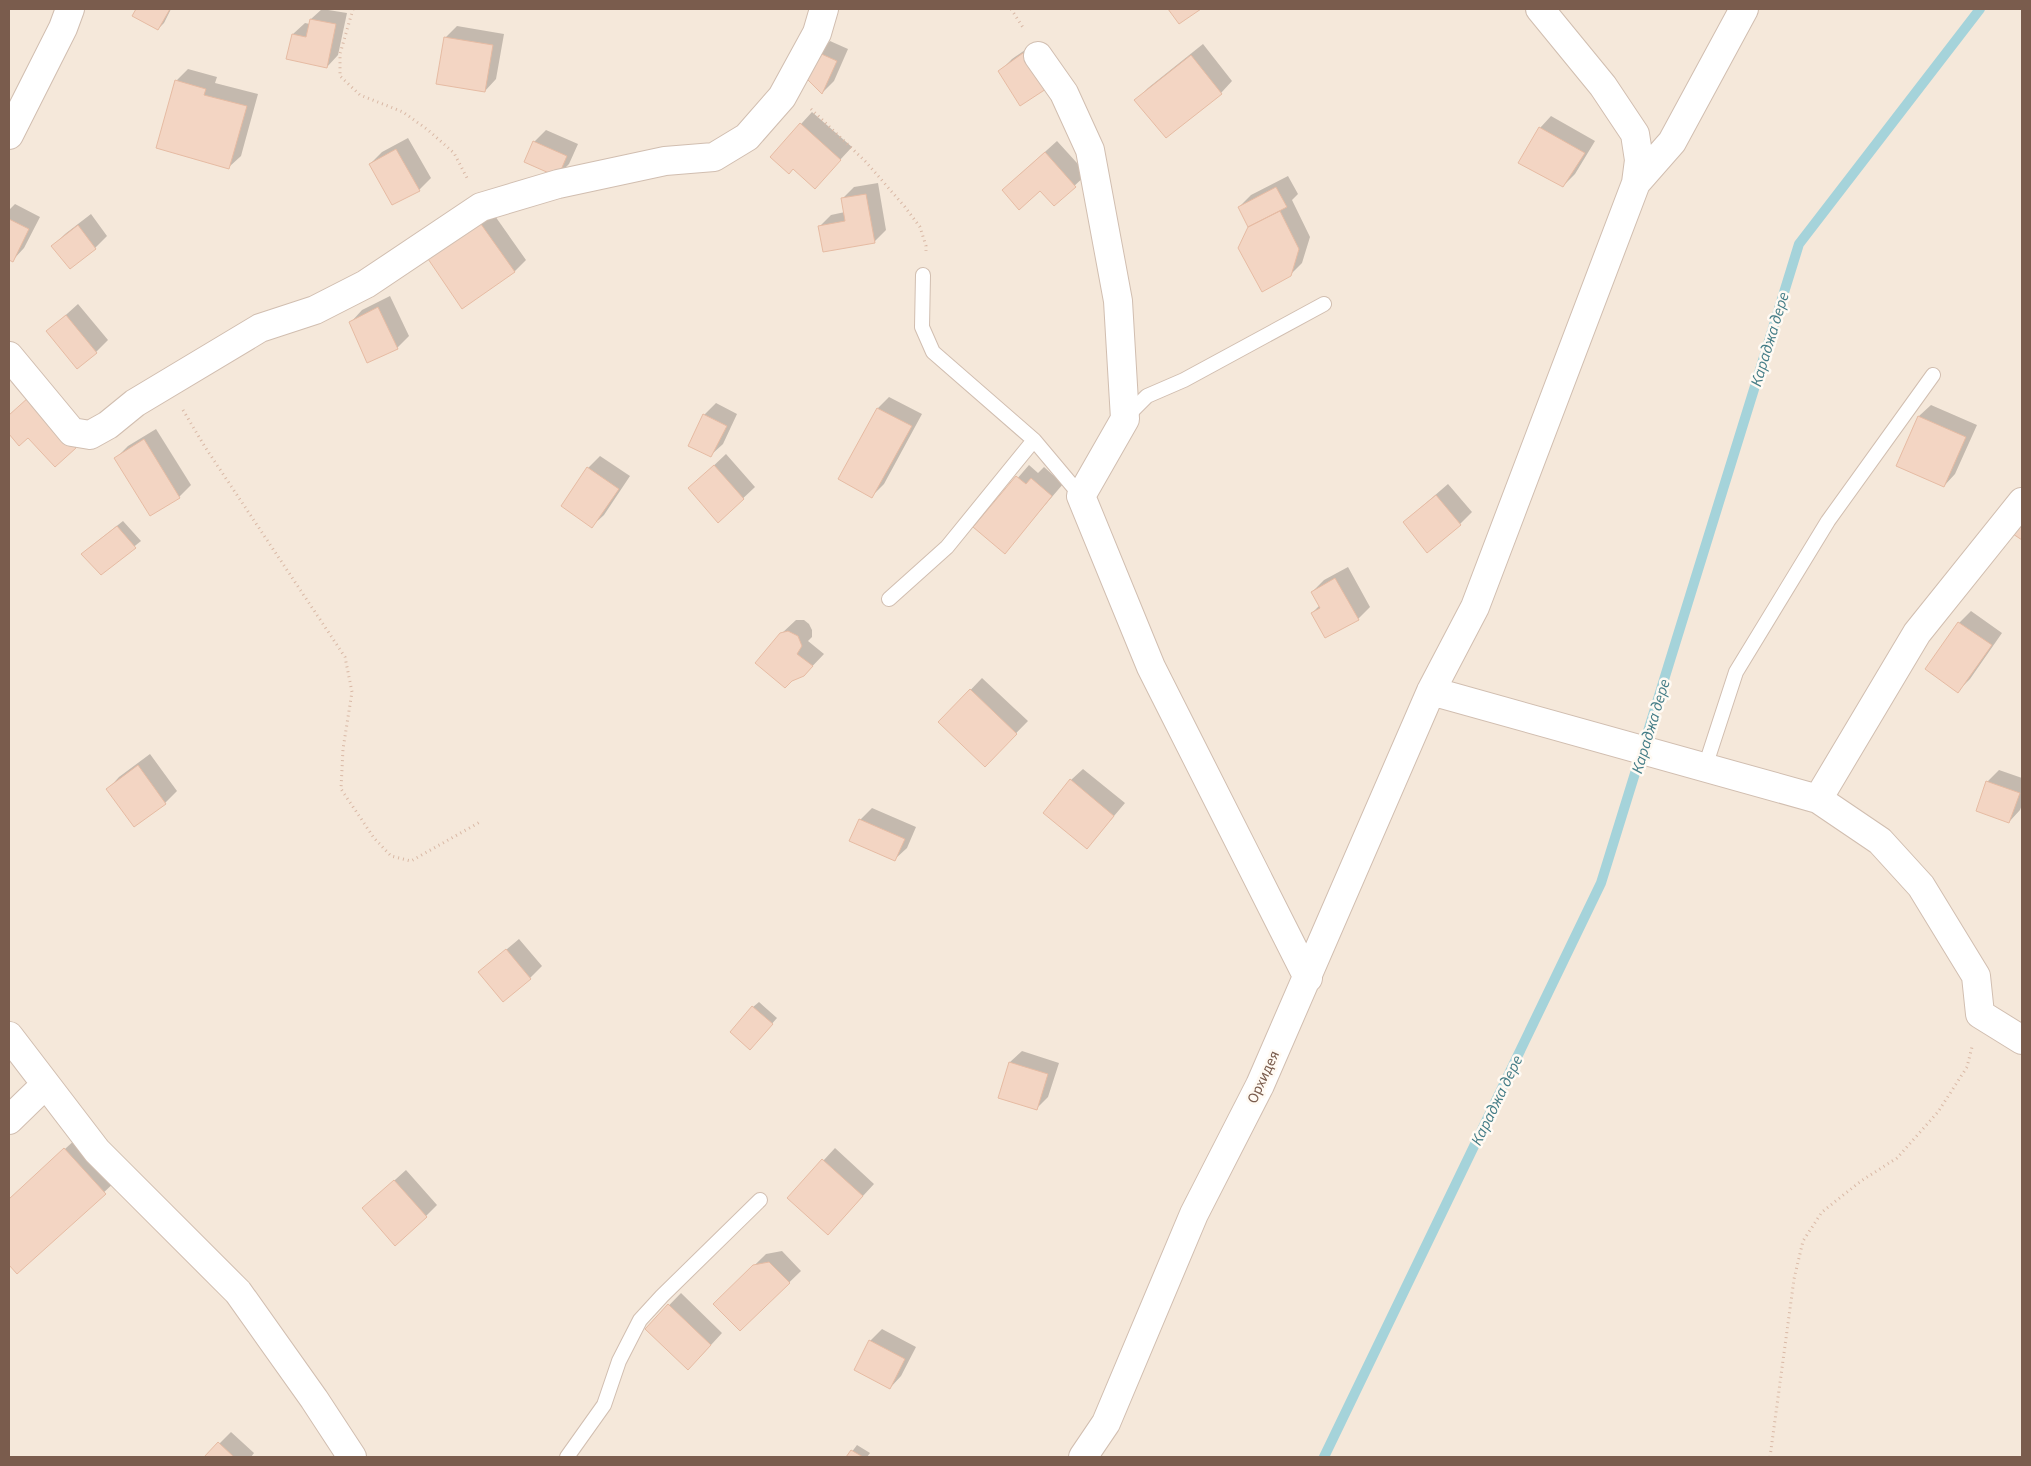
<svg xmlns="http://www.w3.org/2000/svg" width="2031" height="1466" viewBox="0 0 2031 1466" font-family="'Source Sans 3',sans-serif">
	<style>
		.residential { fill: #f5e8da }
		.shadow { fill: #0003 }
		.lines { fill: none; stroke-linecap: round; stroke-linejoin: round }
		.stream { stroke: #a5d3da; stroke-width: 10 }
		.building { fill: #f3d5c3; stroke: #e6bba3 }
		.lane-casing { stroke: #d1beb0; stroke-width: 16 }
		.street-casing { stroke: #d1beb0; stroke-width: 30 }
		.path { stroke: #d9b8a5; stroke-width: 3; stroke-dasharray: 1 4; stroke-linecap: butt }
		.lane { stroke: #fff; stroke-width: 14 }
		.street { stroke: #fff; stroke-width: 28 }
		.labels { text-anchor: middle; stroke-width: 5; stroke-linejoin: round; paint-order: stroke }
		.street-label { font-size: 15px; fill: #7a5c4d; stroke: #fffaf3 }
		.water-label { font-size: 16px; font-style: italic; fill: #437c86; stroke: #fffaf3 }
	</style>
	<rect width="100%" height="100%" fill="#fdf6ec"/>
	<path class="residential" d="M9,9h2013v1448h-2013z"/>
	<path class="shadow" d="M137,9h34l-7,14 -6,6 -24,-13z
		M322,9l25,4 -9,42 -11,12 -34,-33 12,-11 5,1 1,-5z
		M457,26l47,8 -8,45 -11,12 -40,-53z
		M830,41l18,8 -14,32 -12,12 -4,-40z
		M1035,43l22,33 -57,-5 12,-12z
		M1203,44l29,37 -11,12 -85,7 12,-12z
		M188,69l29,8 -2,6 43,11 -17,62 -12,11 -53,-86z
		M812,112l40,35 -37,40 -21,-19 -23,-11z
		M1551,116l44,25 -20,33 -12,12 -23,-58z
		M546,130l32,14 -9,20 -11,11 -24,-33z
		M408,138l23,40 -12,12 -49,-26 12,-12z
		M1057,141l30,33 -32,30 -14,-15 -26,-10z
		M1288,176l10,18 -6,6 18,37 -8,26 -12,12 -40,-48 -11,-20 12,-12z
		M878,183l8,47 -12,12 -55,-15 12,-12 14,-3 -3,-13 12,-12z
		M15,204l25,13 -16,31 -11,12 -4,-2v-48z
		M488,206l38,54 -12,12 -88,-19z
		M91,214l16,22 -12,12 -25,19 -17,-21 12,-12z
		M390,296l19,40 -12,12 -46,-26 11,-12z
		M78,304l30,36 -12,12 -48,-21z
		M889,397l33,17 -38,70 -12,12 -32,-18 38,-70z
		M716,403l21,11 -14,30 -12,11 -7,-40z
		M1931,405l46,20 -22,49 -11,12 -47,-21 22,-49z
		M156,429l35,56 -12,12 -63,-39 12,-12z
		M726,454l29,33 -36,34 -29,-33z
		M600,456l30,20 -26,39 -12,11 -4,-58z
		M1029,465l9,8 6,-6 19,17 -58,68 -30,-25z
		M1448,484l24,28 -12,12 -56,-2z
		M123,521l18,20 -40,32 -12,-25z
		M1348,567l22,40 -12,12 -46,-6 8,-8 -8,-13 12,-12z
		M1971,611l31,22 -32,46 -12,12 -31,-22 32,-46z
		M796,620h8l5,4 3,6v7l-4,4 16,13 -20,21 -23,-41z
		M982,678l46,43 -43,44 -45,-43z
		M150,754l27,37 -12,12 -30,23 -27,-37 11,-12z
		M1083,769l42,34 -38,45 -16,-68z
		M1999,770l23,8v27l-2,5 -11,12 -22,-40z
		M872,808l44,19 -9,21 -12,11 -44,-19 10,-21z
		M519,939l23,27 -12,12 -50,-6z
		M759,1002l18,16 -22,25 -2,-36z
		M1022,1051l37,12 -11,34 -12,12 -36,-12 10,-35z
		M77,1138l39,43 -99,92 -8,-10v-63z
		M835,1148l39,36 -35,38 -50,-24z
		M406,1170l31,35 -11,11 -50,-19z
		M782,1251l19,20 -61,59 -25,-26 51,-50z
		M681,1293l41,40 -22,24 -54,-28z
		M882,1329l34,18 -15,29 -11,12 -20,-47z
		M231,1432l23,21 -3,4h-45z
		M857,1445l13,8 -3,4h-19z"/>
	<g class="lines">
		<path class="stream" d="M1324,1457l277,-574 198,-639 181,-235"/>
	</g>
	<path class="building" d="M136,9h34l-12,21 -26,-14z
		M1168,9h33l-22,15z
		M310,19l26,5 -9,44 -41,-9 6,-25 14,3z
		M444,37l49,8 -8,47 -49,-8z
		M817,52l20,9 -15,33 -15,-15z
		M1023,53l23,36 -26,17 -22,-35z
		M1191,55l31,39 -56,44 -32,-38z
		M175,80l31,9 -2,6 43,11 -18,63 -73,-21z
		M800,123l41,37 -26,29 -22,-20 -4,5 -19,-17z
		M1539,127l46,26 -22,34 -45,-24z
		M533,141l34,15 -9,21 -34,-15z
		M396,149l24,42 -28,14 -23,-41z
		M1045,152l31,35 -22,19 -14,-15 -21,19 -17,-20z
		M1276,187l11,20 -39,20 -10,-20z
		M866,194l9,49 -52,9 -5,-26 27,-5 -4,-23z
		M1280,211l19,38 -8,27 -29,16 -24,-44 10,-21z
		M476,217l39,55 -53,37 -38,-56z
		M9,219l20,10 -16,33 -4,-2z
		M78,225l18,24 -26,20 -19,-23z
		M378,307l20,42 -31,14 -18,-41z
		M66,315l31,38 -20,16 -31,-38z
		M29,397l47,51 -21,19 -27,-29 -9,8 -10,-12v-19z
		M877,408l35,18 -40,72 -34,-19z
		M703,414l24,12 -16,31 -23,-11z
		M1918,416l48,21 -22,50 -48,-21z
		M144,439l36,59 -30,18 -36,-58z
		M714,465l30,34 -26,24 -30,-35z
		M587,467l32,22 -27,39 -31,-22z
		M1016,476l10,8 5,-6 21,18 -47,58 -32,-27z
		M1436,495l25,30 -34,28 -24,-31z
		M2022,514v26l-12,-8z
		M117,526l19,22 -35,27 -20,-21z
		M1335,578l24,42 -34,18 -14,-25 9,-5 -9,-16z
		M1958,622l34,23 -34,48 -33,-24z
		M788,631l10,5 4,10 -5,8 16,12 -9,10 -12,5 -7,7 -30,-25 25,-30z
		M970,689l47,45 -32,33 -47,-45z
		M138,765l28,39 -32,23 -28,-38z
		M1070,779l44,37 -27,33 -44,-36z
		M1986,781l34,12 -11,30 -33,-12z
		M859,819l46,20 -10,22 -46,-20z
		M506,949l25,30 -28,23 -25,-30z
		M752,1006l21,18 -23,26 -20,-18z
		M1009,1062l39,12 -11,36 -39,-12z
		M64,1148l42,46 -89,80 -8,-9v-66z
		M822,1159l41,37 -35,39 -41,-37z
		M394,1180l33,37 -32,29 -33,-38z
		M769,1262l21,21 -50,48 -27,-27 40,-39z
		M668,1304l43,41 -23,25 -43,-41z
		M869,1340l36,19 -15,30 -36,-19z
		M218,1442l16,15h-30z
		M851,1450l12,7h-17z"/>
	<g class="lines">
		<defs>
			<path id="lane" d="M923,275l-1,52 11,25 101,88 47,56
				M1125,418l22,-22 37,-16 140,-76
				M889,599l58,-52 87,-107
				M1705,767l31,-95 92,-151 105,-146
				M567,1457l37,-52 15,-44 21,-41 22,-24 98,-96"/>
			<path id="street" d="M1038,56l26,37 26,57 28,151 7,118 -44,77 70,171 157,311
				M9,135l54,-107 7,-19
				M1636,183l36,-41 72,-133
				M9,356l63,76 18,3 18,-10 27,-22 125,-75 55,-18 51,-26 115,-77 77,-23 107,-23 49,-4 33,-20 35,-40 35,-64 7,-24
				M1431,691l387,108 62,42 41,45 55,90 4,38 42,26
				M1818,799l99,-166 105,-131
				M9,1036l88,115 141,141 76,107 38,58
				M9,1120l36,-35
				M1083,1457l23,-34 88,-209 66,-129 171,-394 44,-84 161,-424 3,-23 -4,-26 -32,-48 -63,-77"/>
		</defs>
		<use href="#lane" class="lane-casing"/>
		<use href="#street" class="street-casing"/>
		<path class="path" d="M353,9l-13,45v22l20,19 43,17 25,18 26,23 13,25
			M1011,9l13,20
			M811,109l55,53 39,45 15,20 6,19v5
			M183,410l22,37 140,210 7,35 -9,57 -2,40 33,49 17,18 20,5 69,-39
			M1770,1457l24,-178 9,-38 19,-29 39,-31 36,-23 41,-46 29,-45 5,-20"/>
		<use href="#lane" class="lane"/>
		<use href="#street" class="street"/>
	</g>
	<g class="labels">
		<g class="street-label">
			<text transform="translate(1263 1077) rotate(-65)" y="5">Орхидея</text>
		</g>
		<g class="water-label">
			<text transform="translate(1769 339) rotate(-73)" y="6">Караджа дере</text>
			<text transform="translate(1650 726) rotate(-73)" y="6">Караджа дере</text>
			<text transform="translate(1496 1100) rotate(-64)" y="6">Караджа дере</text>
		</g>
	</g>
	<rect width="2031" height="1466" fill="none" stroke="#7a5c4d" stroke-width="20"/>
</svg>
